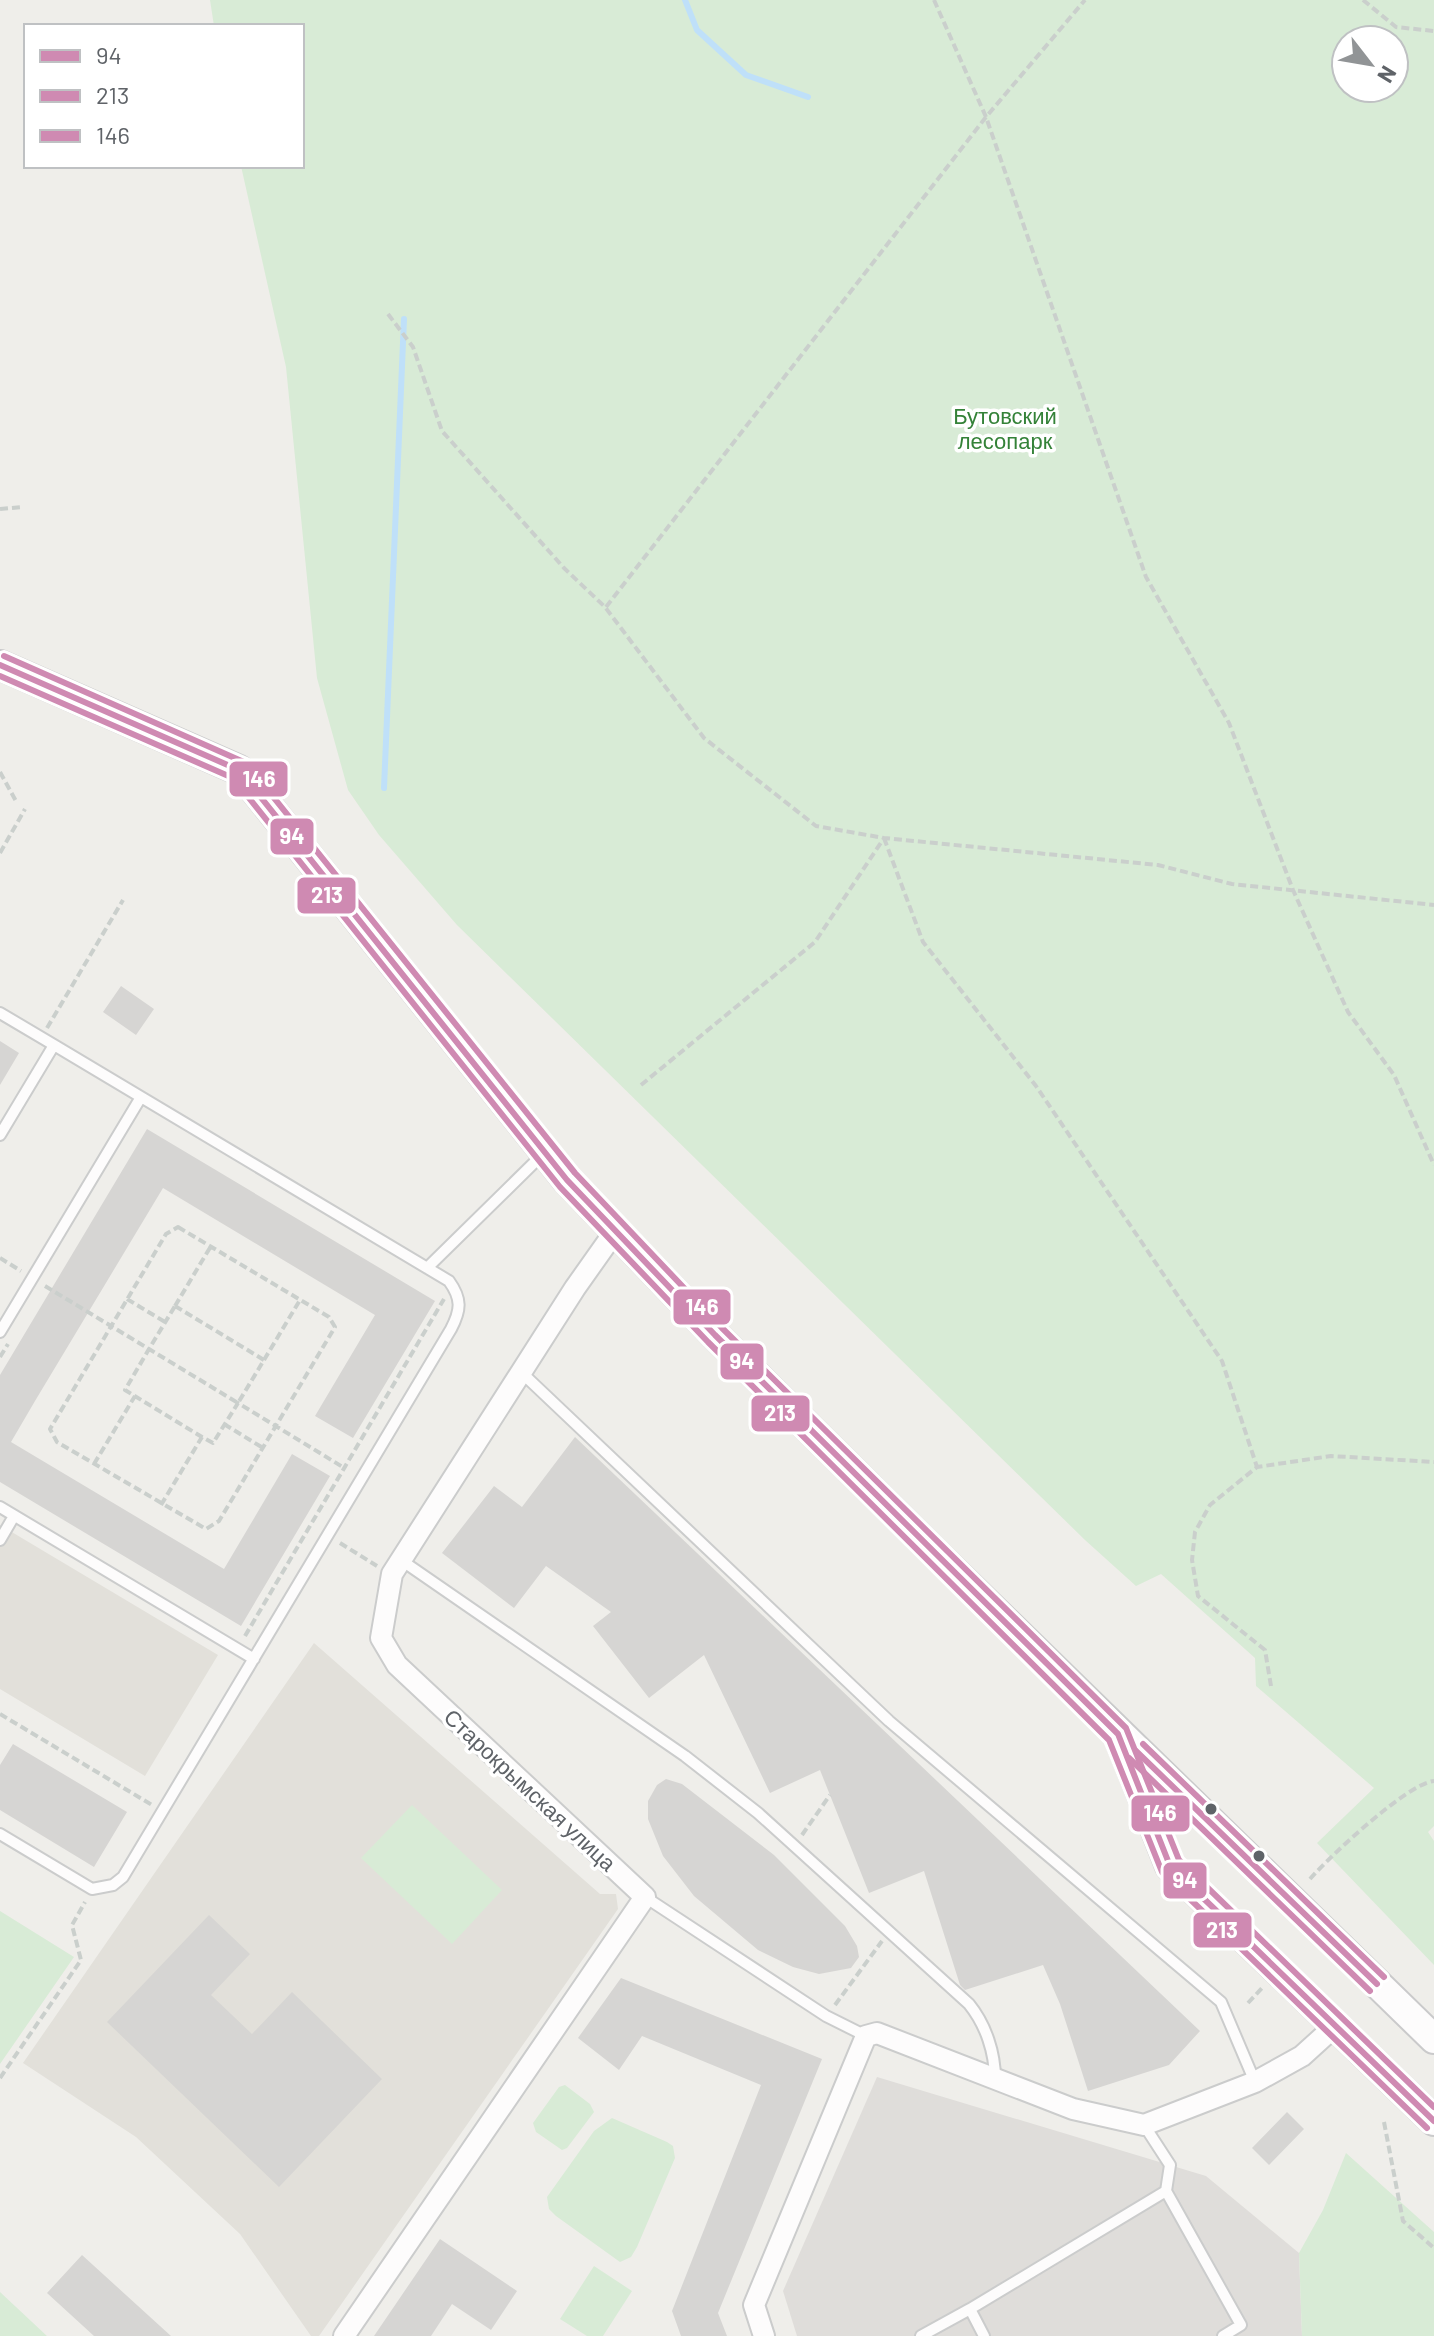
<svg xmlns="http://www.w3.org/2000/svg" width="1434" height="2336" viewBox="0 0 1434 2336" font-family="Barlow,sans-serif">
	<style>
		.industrial { fill: #dfddda }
		.education { fill: #e2e0da }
		.green { fill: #d8ebd6; fill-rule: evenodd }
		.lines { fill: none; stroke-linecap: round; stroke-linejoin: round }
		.stream { stroke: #bfe0f9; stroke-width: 6 }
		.building { fill: #d6d5d3 }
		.service-casing { stroke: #cbcccc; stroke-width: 14 }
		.minor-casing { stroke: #cbcccc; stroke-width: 24 }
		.secondary-casing { stroke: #cacacb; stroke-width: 32 }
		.path { stroke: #cacfcc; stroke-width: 4; stroke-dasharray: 8 4; stroke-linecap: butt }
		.service { stroke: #fdfcfc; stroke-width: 10 }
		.minor { stroke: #fdfcfc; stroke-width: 20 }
		.secondary { stroke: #fdfcfc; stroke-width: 28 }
		.bus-1-casing { stroke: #fff; stroke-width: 12 }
		.bus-2-casing { stroke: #fff; stroke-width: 12 }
		.bus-3-casing { stroke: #fff; stroke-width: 12 }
		.bus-1 { stroke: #cf8ab2; stroke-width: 6 }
		.bus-2 { stroke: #cf8ab2; stroke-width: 6 }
		.bus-3 { stroke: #cf8ab2; stroke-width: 6 }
		.bus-dot { fill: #5f6368; stroke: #fff; stroke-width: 3 }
		.labels { text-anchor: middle; stroke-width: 7; stroke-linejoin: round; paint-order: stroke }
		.park-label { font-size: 22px; fill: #348238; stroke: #fff }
		.street-label { font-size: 22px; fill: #5f6368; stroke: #fff }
		.line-badge { stroke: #fff; stroke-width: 3 }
		.badge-label { font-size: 22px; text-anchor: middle; font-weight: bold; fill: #fff }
	</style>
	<rect width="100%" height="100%" fill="#efeeea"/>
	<path class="industrial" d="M877,2077l329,99 93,77 3,83h-505l-14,-45z"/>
	<path class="education" d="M0,1525l218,130 -73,121 -145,-87z
		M314,1643l286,251h16l2,15 -299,427h-8l-71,-102 -104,-97 -113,-74z"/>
	<path class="green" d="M210,0h1224v1826l-6,6 6,9v124l-117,-122 57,-55 -118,-102 -1,-28 -94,-84 -25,12 -51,-46 -628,-615 -78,-90 -31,-45 -31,-112 -31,-311 -45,-201h61v-140h-88zM1346,40h48v48h-48z
		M412,1805l90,85 -50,54 -91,-86z
		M0,1911l74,46 -74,107z
		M565,2085l25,19 4,8 -27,36 -5,2 -26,-18 -3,-9 26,-36z
		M612,2118l55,24 6,4 2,12 -38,89 -6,10 -11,5 -64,-46 -7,-7 -2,-12 47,-66z
		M1346,2153l88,79v104h-132l-3,-83 24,-43z
		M594,2266l38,25 -29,45h-16l-27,-17z
		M0,2292l47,44h-47z"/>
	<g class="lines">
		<path class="stream" d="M685,0l12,30 49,45 62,22
			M384,788l20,-469"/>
	</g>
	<path class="building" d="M121,986l33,23 -18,26 -33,-23z
		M0,1041l19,12 -19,32z
		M147,1129l288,172 -82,137 -38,-22 60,-101 -212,-127 -128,213 -24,41 213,127 68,-115 38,22 -89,150 -241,-144v-107z
		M575,1437l625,594 -31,34 -81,26 -28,-87 -17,-39 -78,25 -5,-5 -36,-114 -55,22 -49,-123 -50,23 -66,-138 -55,43 -56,-72 18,-14 -65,-46 -32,42 -72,-55 52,-67 28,21z
		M13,1744l114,68 -33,55 -94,-57v-45z
		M666,1779l16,5 92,71 71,71 12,20 2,11 -8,11 -32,6 -26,-7 -35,-17 -64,-54 -31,-40 -15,-37v-18l9,-16z
		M209,1915l41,39 -39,41 41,39 40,-42 90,87 -103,108 -172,-165z
		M621,1978l201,81 -104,254 9,23h-46l-9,-25 89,-226 -119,-49 -23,34 -41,-32z
		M1287,2112l17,17 -35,36 -17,-17z
		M440,2239l77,52 -26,39 -39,-26 -21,32h-57z
		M82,2255l89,81h-77l-47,-43z"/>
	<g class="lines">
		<defs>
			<path id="service" d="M0,1013l54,32 -54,90
				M54,1045l87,52
				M427,1268l115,-113
				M0,1332l141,-235 308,184c13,18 12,29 2,48l-328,548 -10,8 -21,4 -92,-55
				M521,1372l368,349 332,281 34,80
				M0,1507l254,152
				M0,1540l14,-24
				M401,1560l284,196 73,57 211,191c17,21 26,49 26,75
				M645,1897l181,119 40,20
				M1166,2191l75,134 -18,11
				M970,2309l196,-118 4,-26 -26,-40
				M921,2336l49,-27 14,27"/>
			<path id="minor" d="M344,2336l301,-439 -248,-232 -16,-27 11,-64 183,-286 41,-58
				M764,2336l-10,-31 112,-269 11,-3 196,76 71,16 111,-43 47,-26 33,-30"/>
			<path id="secondary" d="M0,665l239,105 328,410 148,155 220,218 499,486
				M1121,1742l49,124 264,255"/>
		</defs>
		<use href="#service" class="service-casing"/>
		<use href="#minor" class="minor-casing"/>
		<use href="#secondary" class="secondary-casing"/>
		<path class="path" d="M934,0l52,117 160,460 83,146 64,167 55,122 46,63 40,90
			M1363,0l33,27 38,4
			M388,314l25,33 29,84 122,137 41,39 99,131 112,88 68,12 274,27 74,19 202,21
			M0,509l22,-2
			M606,607l380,-490 99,-117
			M0,772l17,31
			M884,838l39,104 113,144 186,275 35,106
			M0,853l25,-44
			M47,1028l76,-128
			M641,1085l174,-143 69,-104
			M178,1227l151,90 6,10 -116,194 -13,8 -149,-87 -7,-13 116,-195z
			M0,1258l21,13
			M45,1286l104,63 -24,41 77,47 11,6 25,-40 108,66
			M127,1299l38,23
			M175,1306l89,54 -26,43 -89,-54z
			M175,1306l36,-60
			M0,1357l8,-13
			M264,1360l36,-60
			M224,1424l39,24
			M94,1464l41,-68
			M161,1505l41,-68
			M340,1543l37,23
			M245,1636l199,-337
			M1271,1686l-6,-36 -67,-54 -6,-36 3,-28 15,-27 47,-38 74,-11 103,6
			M0,1714l152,91
			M802,1835l28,-40
			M1310,1879c20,-23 98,-96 124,-98
			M1248,2003l15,-16
			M835,2005l47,-64
			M0,2078l81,-118 -9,-35 13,-23
			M1384,2122l19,99 31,27"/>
		<use href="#service" class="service"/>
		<use href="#minor" class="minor"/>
		<use href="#secondary" class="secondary"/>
		<defs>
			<path id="bus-1" d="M0,665l239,105 328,410 148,155 403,399 52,132 264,255
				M1136,1751l241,233"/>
			<path id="bus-2" d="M0,676l233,102 327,409 148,155 401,398 53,132 265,256
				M1129,1758l241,233"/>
			<path id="bus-3" d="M4,656l242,107 329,410 147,155 404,400 53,132 255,247
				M1143,1744l241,233"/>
		</defs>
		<use href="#bus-1" class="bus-1-casing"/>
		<use href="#bus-2" class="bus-2-casing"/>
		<use href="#bus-3" class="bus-3-casing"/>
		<use href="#bus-1" class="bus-1"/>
		<use href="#bus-2" class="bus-2"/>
		<use href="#bus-3" class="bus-3"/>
	</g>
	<g class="bus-dot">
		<circle cx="1211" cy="1809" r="7"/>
		<circle cx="1259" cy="1856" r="7"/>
	</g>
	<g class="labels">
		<g class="park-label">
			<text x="1005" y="424">Бутовский<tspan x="1005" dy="25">лесопарк</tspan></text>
		</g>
		<g class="street-label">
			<text transform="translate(530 1790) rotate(43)" y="8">Старокрымская улица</text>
		</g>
	</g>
	<g class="line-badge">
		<rect x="228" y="760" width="61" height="38" rx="8" fill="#cf8ab2"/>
		<rect x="269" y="817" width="46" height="39" rx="8" fill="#cf8ab2"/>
		<rect x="296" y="876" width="61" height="39" rx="8" fill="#cf8ab2"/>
		<rect x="672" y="1288" width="60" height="38" rx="8" fill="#cf8ab2"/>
		<rect x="719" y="1342" width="46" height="39" rx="8" fill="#cf8ab2"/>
		<rect x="750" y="1394" width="61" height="39" rx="8" fill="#cf8ab2"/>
		<rect x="1130" y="1794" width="61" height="39" rx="8" fill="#cf8ab2"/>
		<rect x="1162" y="1861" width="46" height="39" rx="8" fill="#cf8ab2"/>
		<rect x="1192" y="1911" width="61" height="38" rx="8" fill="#cf8ab2"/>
	</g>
	<g class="badge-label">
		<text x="259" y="787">146</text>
		<text x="292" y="844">94</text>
		<text x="327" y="903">213</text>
		<text x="702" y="1315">146</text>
		<text x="742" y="1369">94</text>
		<text x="780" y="1421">213</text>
		<text x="1160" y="1821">146</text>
		<text x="1185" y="1888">94</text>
		<text x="1222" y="1938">213</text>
	</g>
	<rect x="24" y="24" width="280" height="144" fill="#ffffff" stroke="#bfc1c3" stroke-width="2"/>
	<rect x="40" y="50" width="40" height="12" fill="#cf8ab2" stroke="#bfc1c3" stroke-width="2"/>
	<text x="96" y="64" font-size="24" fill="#5f6368">94</text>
	<rect x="40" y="90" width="40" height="12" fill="#cf8ab2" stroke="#bfc1c3" stroke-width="2"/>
	<text x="96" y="104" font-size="24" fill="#5f6368">213</text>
	<rect x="40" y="130" width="40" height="12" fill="#cf8ab2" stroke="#bfc1c3" stroke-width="2"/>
	<text x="96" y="144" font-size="24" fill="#5f6368">146</text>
	<g transform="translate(1370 64) rotate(121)"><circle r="38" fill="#ffffff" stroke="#bfc1c3" stroke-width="2"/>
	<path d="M0-6L14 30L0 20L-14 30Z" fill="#919496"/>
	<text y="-12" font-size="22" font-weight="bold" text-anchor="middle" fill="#5f6368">N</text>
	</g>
</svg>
